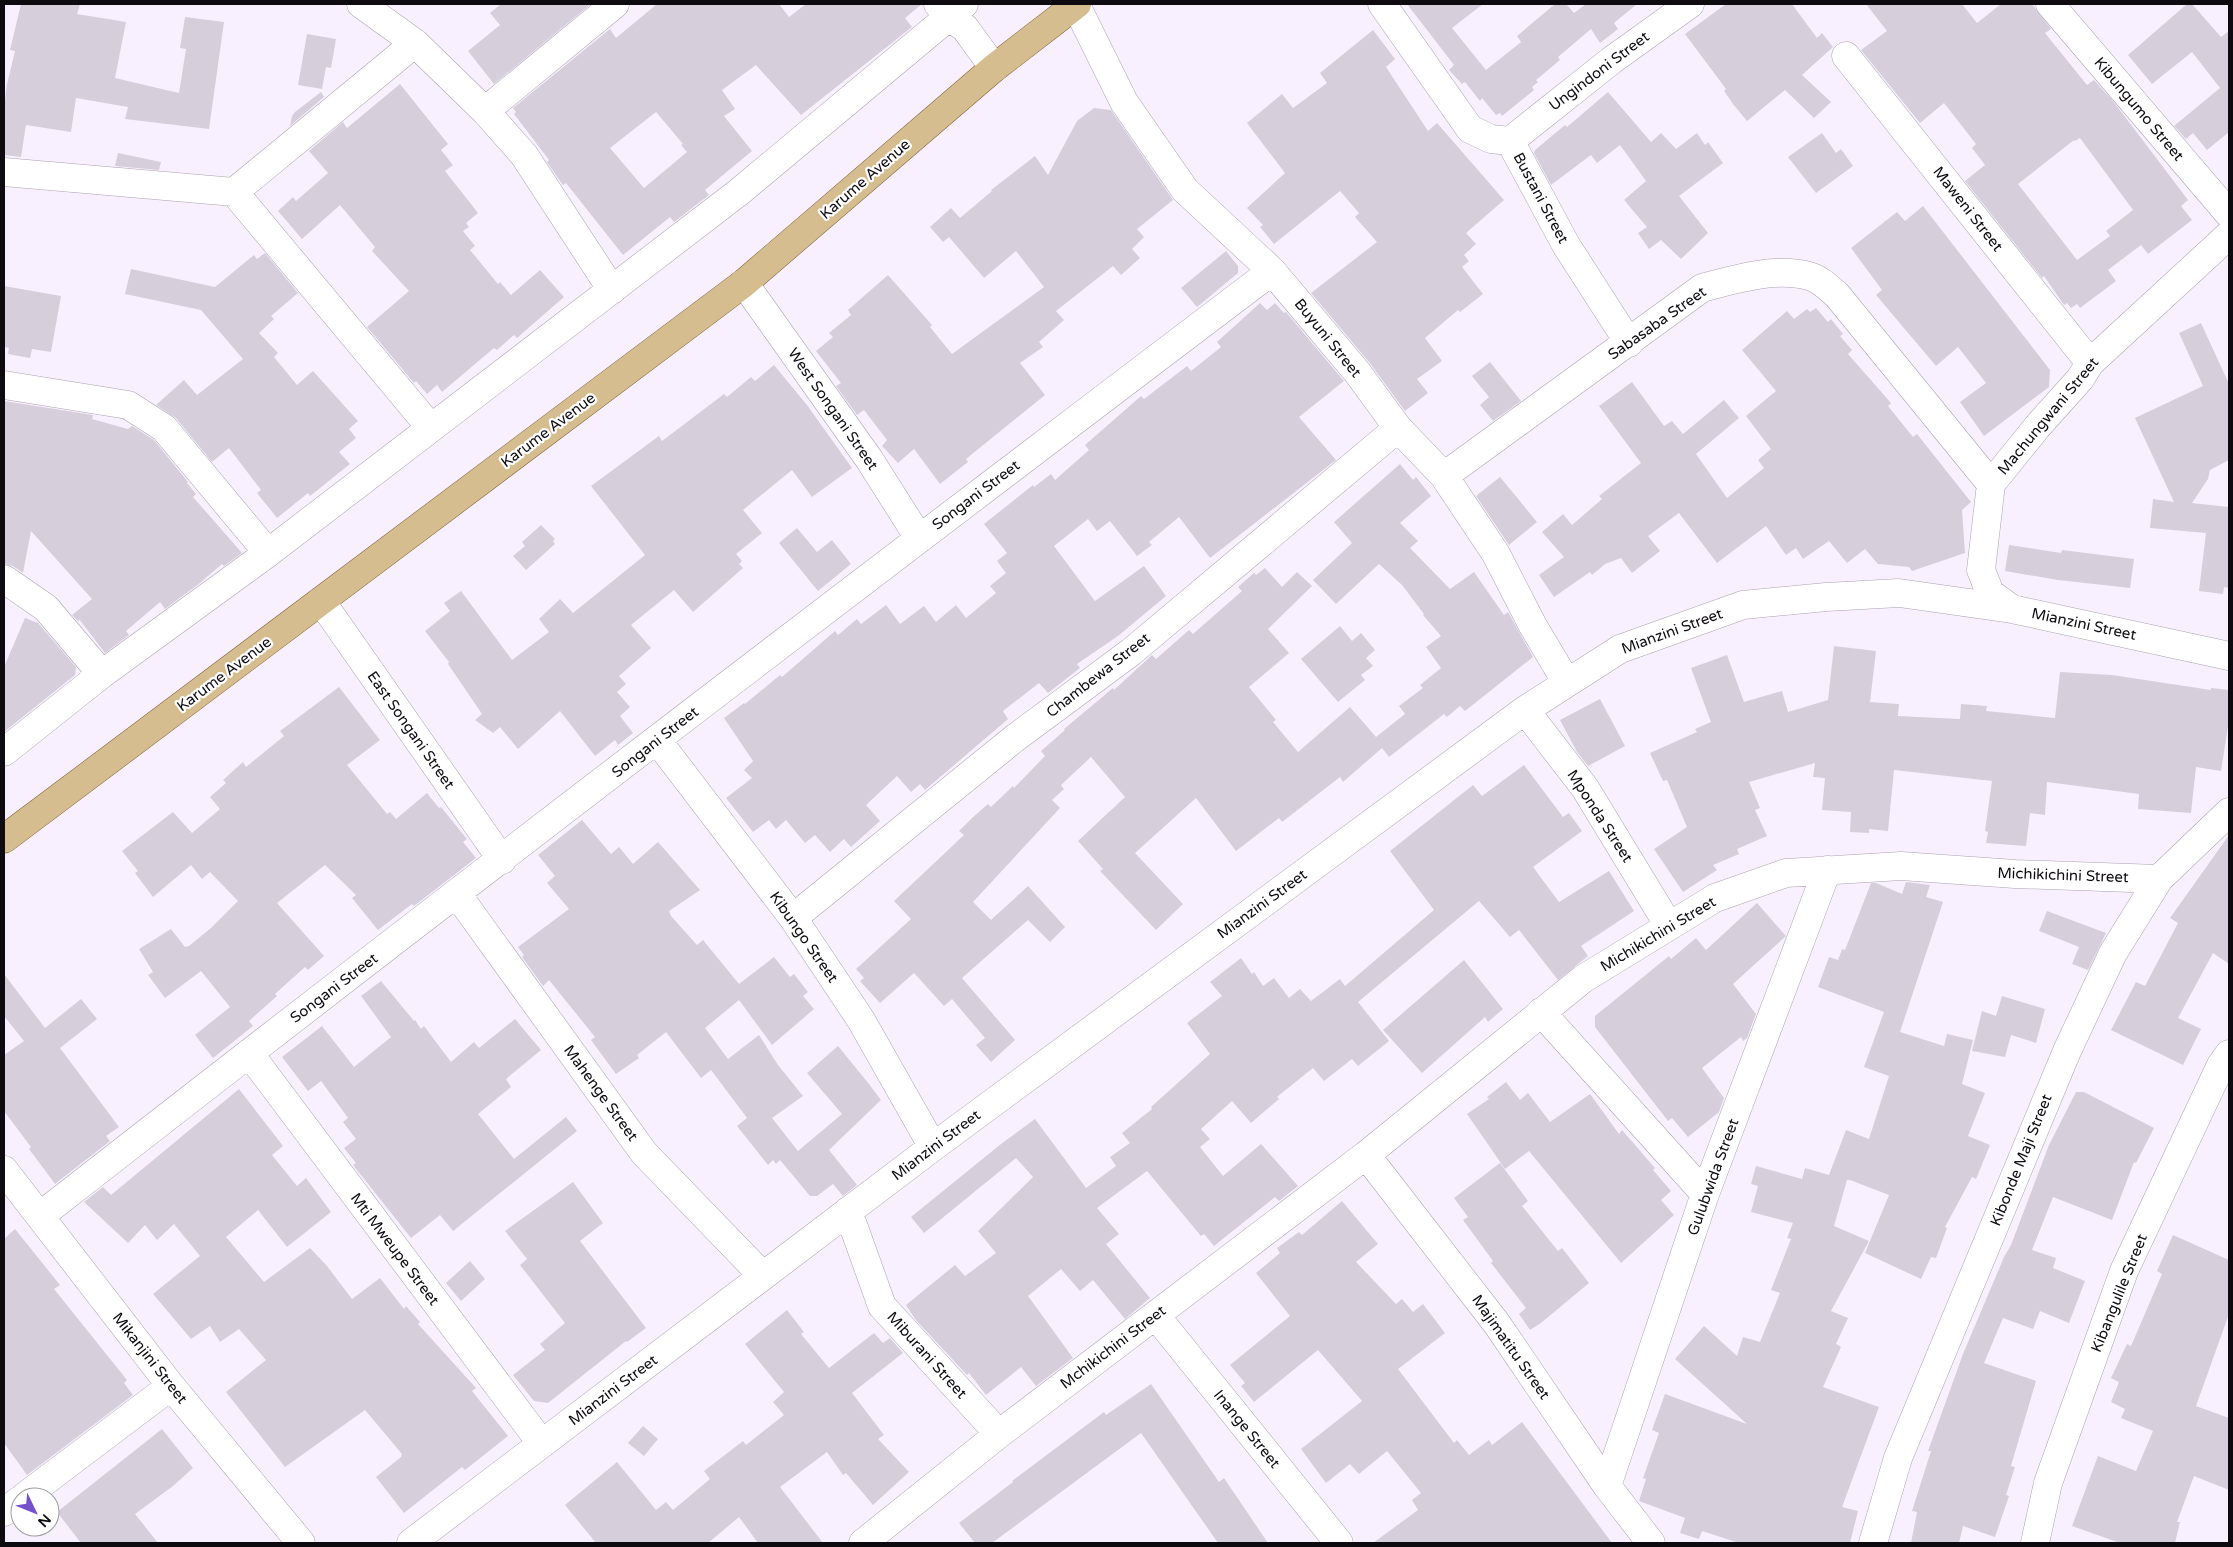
<svg xmlns="http://www.w3.org/2000/svg" width="2233" height="1547" viewBox="0 0 2233 1547" font-family="'Varela Round',sans-serif">
	<style>
		.building { fill: #d7cedc; fill-rule: evenodd }
		.lines { fill: none; stroke-linecap: round; stroke-linejoin: round }
		.minor-casing { stroke: #aba2b0; stroke-width: 29 }
		.major-casing { stroke: #7e6232; stroke-width: 29 }
		.minor { stroke: #fff; stroke-width: 28 }
		.major { stroke: #d6bd8f; stroke-width: 28 }
		.labels { text-anchor: middle; stroke-width: 4.5; stroke-linejoin: round; paint-order: stroke }
		.street-label { font-size: 15px; fill: #0e0b10; stroke: #fff }
	</style>
	<rect width="100%" height="100%" fill="#f9f0ff"/>
	<path class="building" d="M21,4h59l-3,10 49,8 -11,56 64,15 7,-44 -6,-1 5,-31 39,5 -15,107 -84,-10 3,-12 -52,-9 -5,34 -45,-7 -5,32 -17,-2v-46l3,-25 8,-33 -5,-1z
		M501,4h90l-97,80 -26,-33 32,-26 -10,-12z
		M657,4h122l10,13 17,-13h116l-17,14 7,9 -111,88 -45,-50 -34,25 13,19 -11,7 28,35 -47,39 4,5 -35,27 -4,-5 -47,38 -57,-72 -3,2 -3,-4 -13,-19 2,-2 -35,-46 2,-2 -3,-4 97,-79 6,9zM656,112l27,32 -2,1 6,7 -43,36 -34,-40z
		M1407,4h76l-31,24 34,42 35,-28 -4,-6 38,-32h11l8,9 12,-9h51l-23,19 4,6 -18,14 -9,-14 -33,28 2,3 -24,20 2,2 -6,5 2,3 -32,26 -2,-3 -4,2 -14,-17 -2,3 -15,-19 -3,2 -13,-14 5,-5z
		M1726,4h66l25,34 5,-5 11,14 -31,28 29,27 -17,16 -29,-28 -38,31 -14,-17 -9,-13 2,-2 -41,-55z
		M1866,4h96l15,19 24,-19h31l19,25 -6,4 42,52 7,-5 19,21 75,99 -7,6 11,14 -44,34 -7,-9 -33,25 8,11 -36,27 -3,-4 -6,4 -4,-5 -3,2 -20,-29 -2,2 -77,-97 20,-16 -13,-17 4,-4 -32,-41 -24,20 -59,-73 26,-19zM2080,138l53,72 -27,21 4,5 -33,24 -59,-76 56,-44 1,1z
		M2187,4h5l29,33 8,-6v101l-22,18 -14,-17 -7,6 -12,-13 46,-38 -28,-36 -40,32 -24,-29z
		M1373,30l22,29 -9,8 42,64 9,-8 67,77 -38,33 10,11 -12,11 5,6 -7,6 21,27 -23,18 -2,-2 -33,28 17,23 -25,18 11,14 -23,18 -36,-49 -58,-69 66,-51 -22,-25 4,-4 -19,-22 -66,53 -14,-17 3,-2 -16,-17 38,-35 -38,-50 35,-29 11,14 34,-25 -7,-10z
		M307,34l29,5 -5,29 -5,-1 -4,22 -24,-4z
		M400,84l48,60 -7,6 12,15 -8,6 33,42 -12,10 3,4 -6,4 12,15 -5,4 28,34 2,-2 11,13 29,-25 24,27 -47,41 -3,-3 -17,15 -3,-2 -52,44 -5,-7 -10,9 -11,-13 -2,2 -47,-56 42,-36 -37,-40 3,-4 -35,-42 -38,34 -24,-28 15,-14 3,4 32,-28 -19,-22 34,-29 4,6z
		M321,92l3,5 -34,29 2,-10 3,-4z
		M1608,92l43,50 10,-9 15,16 21,-16 8,12 3,-3 15,21 -44,33 29,37 -27,26 -20,-19 -12,9 -11,-16 9,-6 -23,-27 22,-19 -26,-36 -23,18 -6,-8 -40,30 -17,-32 1,-3 30,-25 2,2z
		M1094,108l17,2 62,90 -36,29 7,8 -12,12 8,9 -19,17 -8,-9 -57,45 8,9 -25,22 4,5 -23,16 25,32 -79,64 2,3 -28,22 -26,-35 -16,14 -16,-17 5,-6 -23,-30 -7,5 -21,-29 5,-3 -25,-32 17,-14 -4,-4 22,-18 -3,-5 40,-35 44,50 -2,2 22,27 92,-67 -28,-36 -32,27 -35,-41 -6,5 -13,-15 21,-19 9,10 32,-27 -1,-1 44,-34 13,19 29,-54z
		M1822,133l14,20 5,-4 12,17 -37,27 -28,-36z
		M118,153l43,9 -2,8 -44,-4z
		M1923,206l127,164 -1,17 -65,49 -24,-34 26,-19 -28,-36 -22,19 -60,-71 6,-5 -31,-42 46,-36 8,9z
		M1226,251l12,15v7l-41,34 -16,-19z
		M265,253l33,40 -27,23 3,3 -15,14 19,20 -4,4 23,28 16,-14 45,50 -9,8 7,9 -17,14 11,12 -40,32 -2,-3 -31,25 -20,-25 4,-3 -32,-42 -17,14 -36,-44 -20,-13 28,-25 13,15 46,-36 -42,-49 -76,-16 6,-25 84,18 39,-32 3,4z
		M4,286l57,10 -10,56 -19,-3 -2,9 -22,-4 1,-6 -5,-1z
		M1260,303l7,7 8,-7 9,10 2,-1 58,69 -45,36 37,43 -126,98 -31,-41 -30,25 3,3 -15,11 -27,-35 -13,10 -9,-12 -34,27 41,55 49,-35 22,30 -48,40 -41,28 3,4 -32,25 -9,-10 -36,28 5,8 -83,71 -5,-6 -9,8 -14,-16 -31,29 14,16 -29,26 -7,-8 -14,13 -15,-17 -10,8 -19,-23 -10,9 -7,-9 -16,12 -27,-34 26,-20 -8,-8 9,-9 -29,-43 20,-15 1,1 35,-29 2,2 53,-46 3,4 19,-16 4,5 25,-19 14,19 24,-18 12,16 20,-17 10,13 30,-25 -6,-7 16,-13 -9,-12 10,-8 -23,-29 49,-39 1,2 17,-13 4,6 34,-30 -4,-5 56,-49 3,3 43,-33 4,5 30,-24 -4,-5z
		M1816,308l12,14 3,-3 12,15 -3,2 12,14 -4,4 43,49 -3,3 25,31 4,-3 54,68 -9,8 3,43 -53,18 -3,-4 -31,-3 -13,-15 -18,14 -18,-22 -26,18 -7,-11 -10,7 -20,-29 -49,37 -38,-50 -31,23 12,15 -28,22 -11,-15 -16,6 -13,11 -2,-3 -36,25 -15,-22 25,-18 -22,-25 21,-18 9,11 30,-26 -3,-3 42,-33 -42,-57 33,-24 32,44 8,-5 11,13 41,-34 15,18 -43,36 31,44 37,-30 -6,-8 13,-11 -25,-33 30,-25 -34,-41 45,-39 7,8 13,-10 3,3z
		M2201,323l28,61v76l-19,10 -2,9 -16,24 37,4v81l-5,-1 -1,7 -24,-3 7,-58 -56,-5 3,-29 21,3 -39,-84 68,-32 -24,-53z
		M1490,362l31,39 -28,20 -13,-16 9,-8 -17,-21z
		M774,365l33,40 45,63 -40,29 -20,-27 -49,40 19,23 -26,21 6,7 -3,3 4,4 -50,44 -19,-22 -43,35 20,23 -32,28 7,8 -9,8 13,15 -10,9 13,17 -15,12 -3,-5 -20,16 -35,-45 -42,38 -18,-22 -7,6 -18,-13 7,-6 -34,-50 1,-2 -24,-31 25,-20 -6,-8 17,-12 51,69 37,-28 -10,-13 21,-20 13,14 72,-58 -54,-69 68,-50 3,5 62,-47 3,3 24,-20 4,4z
		M4,401l89,14 -1,4 36,10 4,-3 22,14 34,42 -1,1 9,11 -3,3 49,56 -18,13 -2,-2 -22,19 -35,26 -5,-7 -34,29 3,4 -24,18 -26,-34v3l-7,-7 20,-16 -61,-68 -8,42 -10,-7 -9,-2z
		M1400,464l13,16 3,-3 15,19 -31,27 18,18 -8,7 40,41 24,-17 30,43 4,-3 25,45 -68,54 -5,-5 -13,11 -3,-3 -55,43 -7,-9 -39,34 -3,-5 -58,45 -3,-4 -43,33 -40,-53 -61,55 48,51 -27,26 -56,-59 3,-2 -25,-28 47,-44 -34,-40 -30,28 3,4 -12,11 8,8 -87,94 18,18 37,-34 37,41 -15,15 -22,-22 -66,58 53,62 -24,22 -15,-17 9,-7 -33,-39 -8,7 -30,-33 -34,30 -20,-22 4,-3 -8,-9 55,-50 -17,-18 70,-66 -5,-4 13,-13 16,-14 3,3 22,-21 1,2 31,-32 -4,-5 24,-21 -1,-1 49,-41 1,2 38,-35 4,4 33,-29 4,4 49,-43 -4,-4 16,-14 2,2 9,-7 17,19 15,-15 15,14 -44,43 21,24 -40,34 27,33 -3,2 25,30 52,-45 26,30 29,-23 -6,-8 24,-18 -3,-3 21,-17 -15,-21 15,-11 -18,-21 1,-1 -22,-29 -23,-21 -43,40 -23,-24 39,-37 -18,-21z
		M1500,477l37,45 -28,23 -33,-49z
		M541,525l14,14 -2,2 2,3 -29,26 -13,-14 12,-10 -3,-4z
		M797,528l20,24 15,-12 19,24 -33,27 -39,-48z
		M2009,545l52,8 1,-3 72,9 -4,29 -72,-8 -53,-9z
		M25,618l13,5 38,44 -1,8 -71,57v-65z
		M1340,626l12,15 9,-8 14,17 -9,8 7,8 -12,9 4,5 -27,22 -37,-43z
		M1834,646l42,5 -6,51 29,2 -1,12 62,3 1,-15 26,2 -1,5 69,7 5,-46 52,3 99,15v-2l18,2v30l-8,51 -25,-4 -5,46 -53,-4 1,-15 -92,-12 -2,33 -15,-2 -4,33 -40,-3 2,-11 -3,-1 7,-50 -98,-11 -6,61 -19,-2v4l-19,-1 1,-20 -29,-2 3,-32 -12,-1 2,-14 -66,19 11,26 -5,2 12,26 -30,13 2,5 -26,11 4,5 -34,22 -29,-43 33,-22 -20,-47 -4,1 -13,-28 47,-21 -2,-3 16,-7 -20,-54 36,-13 17,47 38,-11 6,21 40,-12z
		M339,687l41,53 -33,25 40,49 3,-2 6,7 31,-26 12,15 2,-1 26,32 -4,3 13,16 -62,48 -2,-2 -34,26 -26,-32 4,-3 -31,-30 -48,38 47,53 -16,14 -3,-3 -30,27 2,2 -28,25 4,5 -40,32 -18,-23 35,-28 -29,-36 -36,27 -17,-23 5,-3 -14,-23 32,-20 14,18 4,-1 23,-19 26,-26 -28,-29 -8,7 -11,-14 -38,32 -18,-24 3,-2 -16,-20 51,-39 19,21 28,-24 -10,-12 16,-14 -3,-3 20,-18 3,5 38,-31 -4,-5z
		M1600,699l25,47 -37,20 -11,-14 -17,-32z
		M1524,765l39,52 6,-4 13,18 -49,36 26,35 50,-31 25,40 -53,35 7,10 -30,24 -39,-50 -9,7 -31,-36 -121,101 31,39 -31,25 -6,-7 -28,22 -11,-13 -36,29 2,2 -28,24 -19,-22 -31,28 9,10 -10,8 23,29 38,-32 37,42 -19,15 -4,-4 -61,49 -10,-12 -3,2 -54,-65 -50,37 22,26 -13,10 44,54 -25,21 -32,-39 -13,11 -19,-22 -33,27 45,62 -37,28 -15,-19 -35,28 -17,-22 -2,2 -52,-56 -9,-14 49,-40 10,11 31,-23 -18,-22 55,-54 -17,-19 -92,75 -13,-16 90,-73 34,-25 51,69 30,-22 -6,-9 20,-14 -8,-10 30,-24 -1,-2 59,-53 -23,-31 35,-27 -12,-14 31,-24 11,16 2,-2 9,14 11,-8 15,20 11,-9 11,12 29,-22 5,7 89,-76 -44,-59 83,-66 9,11z
		M582,820l29,34 8,-7 14,17 25,-22 42,48 -31,21 2,5 26,29 6,-5 36,44 35,-27 16,20 4,-3 14,18 -5,4 11,13 -42,36 -33,-45 -34,28 23,31 31,-24 19,30 25,31 -31,22 26,33 44,-37 -35,-41 31,-27 31,38 12,16 -52,50 28,35 -14,11 -10,-12 -16,12h-7l-30,-36 -4,4 -3,-4 -5,5 -31,-39 10,-8 -36,-48 -10,8 -35,-46 -29,23 2,3 -23,16 -25,-34 4,-3 -46,-57 -6,6 -21,-29 2,-2 -6,-8 51,-38 -22,-26 8,-7 -17,-21z
		M2229,835v129l-16,-11 -35,65 23,11 -18,36 -72,-35 25,-48 9,4 33,-63 -8,-5z
		M1906,882l24,3 -4,12 17,5 -43,130 44,14 3,-12 26,6 -11,44 23,9 -17,43 22,9 -14,34 -4,-2 -27,50 2,1 -11,30 -5,-1 -10,22 -56,-26 24,-58 -39,-15h-3l-13,46 35,15 -38,70 17,7 -12,26 5,3 -18,40 56,20 -37,100 16,4 -8,32h-111l-37,-12 -3,8 -19,-6 5,-15 -46,-17 7,-22 -3,-1 16,-45 -7,-3 13,-36 82,30 -72,-65 29,-33 33,30 6,-19 17,5 20,-49 -9,-3 20,-51 -4,-1 6,-15 -42,-11 7,-26 -7,-2 5,-18 46,13 3,-11 24,7 17,-45 23,9 20,-63 -25,-9 20,-55 -66,-25 11,-30 9,3 4,-11 3,1 26,-67h5l26,11z
		M1757,903l29,33 -53,48 23,30 -9,24 -4,3 -2,-4 -39,31 22,30 -5,14 -31,25 -16,-19 -4,3 -73,-94v-11l74,-60 2,3 25,-21 10,12z
		M2047,911l59,22 -18,37 -16,-6 7,-17 -40,-16z
		M1464,960l39,49 -15,13 -3,-5 -63,56 -39,-43z
		M4,974l41,54 36,-29 16,20 -37,29 59,79 -13,9 4,5 -55,43 -26,-35 2,-2 -27,-36v-56l20,-14 -20,-25z
		M381,981l33,40 1,-1 6,9 3,-3 27,36 23,-20 5,6 36,-29 26,31 -35,29 5,8 -33,27 36,45 52,-42 11,14 -124,100 -13,-16 -29,23 -58,-73 3,-2 -12,-15 12,-9 -13,-17 5,-4 -27,-37 -13,10 -26,-34 40,-31 32,41 37,-30 -30,-41z
		M2002,996l43,13 -9,34 -25,-8 -6,22 -33,-6 10,-40 14,5z
		M1506,1082l14,18 8,-7 22,29 40,-28 29,40 3,-4 33,38 -2,2 18,21 -10,9 13,15 -53,48 -92,-112 -24,18 -38,-55 22,-15 -2,-2z
		M239,1089l44,57 -11,9 25,31 9,-8 25,34 -44,35 -29,-37 -32,27 38,45 46,-34 17,18 25,33 28,-21 24,31 2,-3 14,16 -2,2 58,64 -4,3 36,45 -43,34 -3,-3 -58,46 -28,-36 25,-20 1,-3 -37,-44 -80,57 -59,-75 40,-32 -27,-31 -19,13 -10,-16 -19,13 -38,-45 47,-38 -26,-32 -17,16 -12,-15 -17,18 -44,-41 19,-15 8,8z
		M2076,1092h8l70,36 -18,35 -2,-1 -22,58 -59,-23 -21,53 24,8 -3,10 32,13 -16,42 -29,-12 -7,18 -30,-11 -19,45 52,18 -25,85 4,1 -9,28 3,1 -14,41 -32,-11 -4,17h-48l6,-31 -5,-1 19,-60h-3l35,-97 41,-97 7,-12 38,-100z
		M1500,1163l28,38 -6,5 36,45 4,-3 27,35 -48,40 -11,7 -11,-16 7,-6 -35,-45 2,-2 -30,-41 5,-3 -14,-19z
		M573,1182l30,41 -23,18 66,87 -19,14 -1,-1 -78,62 -14,-2 -21,-26 32,-25 -5,-6 25,-21 -45,-58 7,-6 -22,-28z
		M1342,1201l36,43 -22,18 40,42 6,-5 11,13 10,-8 22,29 -47,36 56,74 3,-3 12,15 20,-15 3,5 30,-23 90,121h-239l45,-33 -6,-10 9,-7 -34,-42 -28,23 -9,-10 -24,19 -25,-34 61,-48 -44,-51 -64,52 -13,-16 4,-3 -15,-18 60,-49 -34,-43 24,-20 -3,-5 22,-16 3,3z
		M15,1229l45,56 -6,4 73,91 -3,3 9,12 -106,80 -23,-32v-204z
		M2173,1235l56,25v54l-33,92 33,12v72l-35,-14 -17,46h3l-5,21h-55l-48,-17 26,-70 38,15 17,-40 -32,-13 4,-9 -14,-7 8,-20 -8,-4 16,-34 4,2 31,-72 -5,-3z
		M470,1261l15,18 -24,22 -15,-18z
		M787,1310l17,22 -3,2 28,34 45,-35 9,10 7,-5 13,15 -51,40 32,42 -6,4 31,33 -36,33 -27,-32 -3,2 -16,-23 -47,35 43,56h-65l-19,-26 -31,26h-112l-31,-38 52,-43 39,48 10,-8 7,8 37,-31 -6,-8 39,-30 3,4 38,-30 -11,-13 11,-10 -39,-48z
		M1151,1384l68,98 5,-4 44,65h-50l-77,-110 -149,110h-17l-16,-20 54,-41 -1,-1 92,-69 2,3z
		M643,1426l15,13 -14,17 -16,-13z
		M162,1429l31,39 -20,18 -38,28 23,29h-77l-24,-31z"/>
	<g class="lines">
		<defs>
			<path id="minor" d="M361,4l54,39 70,68 39,44 88,135
				M938,4l11,13 16,11 29,40
				M1382,4l88,125 21,10 19,2
				M2050,4l179,210
				M1076,5l48,97 61,88 87,81 85,101 41,56 46,48 52,78 37,72 34,57
				M1846,56l244,307
				M485,111l130,-107
				M1510,141l56,104 63,98
				M1510,141l102,-81 78,-56
				M4,172l230,20 181,-149
				M234,192l197,236
				M744,283l125,176 50,79
				M4,385l124,20 36,23 104,125
				M1444,476l258,-188c33,-9 73,-21 107,-12 11,3 20,12 28,19l154,189
				M4,579l42,29 56,66
				M321,601l181,259
				M2012,609l-22,-16 -9,-23 10,-86 46,-57 43,-48 10,-16 139,-128
				M1525,710l60,78 84,138
				M657,740l136,178 68,102 72,127
				M4,752l98,-78 166,-121 471,-361 225,-188
				M457,894l187,259 119,123
				M793,918l222,-180 116,-86 267,-224
				M1541,1012l164,182
				M249,1053l293,391
				M1366,1155l131,169 110,162 44,57
				M4,1170l167,216 130,157
				M848,1211l34,95 117,128
				M40,1216c408,-319 820,-633 1232,-945
				M1156,1316l183,227
				M1607,1486l98,-292 122,-324
				M24,1497l147,-111
				M4,1512l16,-12
				M411,1543l522,-396 592,-437 95,-61 123,-44 83,-8 73,-4 113,16 217,47
				M863,1543l136,-109 367,-279 217,-176 132,-81 71,-25 115,-7 114,8 144,5
				M1873,1543l25,-85 169,-407 46,-98 46,-74 70,-67
				M2035,1543l13,-60 76,-212 97,-206 8,-11"/>
			<path id="major" d="M4,839l740,-556 250,-215 83,-64"/>
		</defs>
		<use href="#minor" class="minor-casing"/>
		<use href="#major" class="major-casing"/>
		<use href="#minor" class="minor"/>
		<use href="#major" class="major"/>
	</g>
	<g class="labels">
		<g class="street-label">
			<text transform="translate(1599 71) rotate(-37)" y="5">Ungindoni Street</text>
			<text transform="translate(2139 109) rotate(50)" y="5">Kibungumo Street</text>
			<text transform="translate(865 179) rotate(-41)" y="5">Karume Avenue</text>
			<text transform="translate(1541 198) rotate(62)" y="5">Bustani Street</text>
			<text transform="translate(1968 209) rotate(52)" y="5">Maweni Street</text>
			<text transform="translate(1657 323) rotate(-35)" y="5">Sabasaba Street</text>
			<text transform="translate(1328 338) rotate(51)" y="5">Buyuni Street</text>
			<text transform="translate(833 409) rotate(55)" y="5">West Songani Street</text>
			<text transform="translate(2048 416) rotate(-50)" y="5">Machungwani Street</text>
			<text transform="translate(548 430) rotate(-37)" y="5">Karume Avenue</text>
			<text transform="translate(976 495) rotate(-37)" y="5">Songani Street</text>
			<text transform="translate(2084 624) rotate(12)" y="5">Mianzini Street</text>
			<text transform="translate(1672 631) rotate(-20)" y="5">Mianzini Street</text>
			<text transform="translate(224 674) rotate(-37)" y="5">Karume Avenue</text>
			<text transform="translate(1098 675) rotate(-38)" y="5">Chambewa Street</text>
			<text transform="translate(411 730) rotate(55)" y="5">East Songani Street</text>
			<text transform="translate(655 742) rotate(-38)" y="5">Songani Street</text>
			<text transform="translate(1600 816) rotate(57)" y="5">Mponda Street</text>
			<text transform="translate(2063 875) rotate(2)" y="5">Michikichini Street</text>
			<text transform="translate(1262 904) rotate(-36)" y="5">Mianzini Street</text>
			<text transform="translate(1658 934) rotate(-31)" y="5">Michikichini Street</text>
			<text transform="translate(804 937) rotate(55)" y="5">Kibungo Street</text>
			<text transform="translate(334 988) rotate(-37)" y="5">Songani Street</text>
			<text transform="translate(601 1093) rotate(54)" y="5">Mahenge Street</text>
			<text transform="translate(936 1145) rotate(-37)" y="5">Mianzini Street</text>
			<text transform="translate(2021 1160) rotate(-68)" y="5">Kibonde Maji Street</text>
			<text transform="translate(1713 1177) rotate(-70)" y="5">Gulubwida Street</text>
			<text transform="translate(395 1249) rotate(53)" y="5">Mti Mweupe Street</text>
			<text transform="translate(2119 1293) rotate(-68)" y="5">Kibangulile Street</text>
			<text transform="translate(1113 1347) rotate(-37)" y="5">Mchikichini Street</text>
			<text transform="translate(1511 1347) rotate(55)" y="5">Majimatitu Street</text>
			<text transform="translate(927 1355) rotate(48)" y="5">Miburani Street</text>
			<text transform="translate(150 1358) rotate(52)" y="5">Mikanjini Street</text>
			<text transform="translate(613 1390) rotate(-37)" y="5">Mianzini Street</text>
			<text transform="translate(1247 1429) rotate(51)" y="5">Inange Street</text>
		</g>
	</g>
	<rect width="2233" height="1547" fill="none" stroke="#0e0b10" stroke-width="10"/>
	<g transform="translate(35 1512) rotate(133)"><circle r="24" fill="#ffffff" stroke="#9f9d9f"/>
	<path d="M0-4L9 19L0 12L-9 19Z" fill="#7751cb"/>
	<text y="-8" font-size="14" font-weight="bold" text-anchor="middle" fill="#0e0b10">N</text>
	</g>
</svg>
